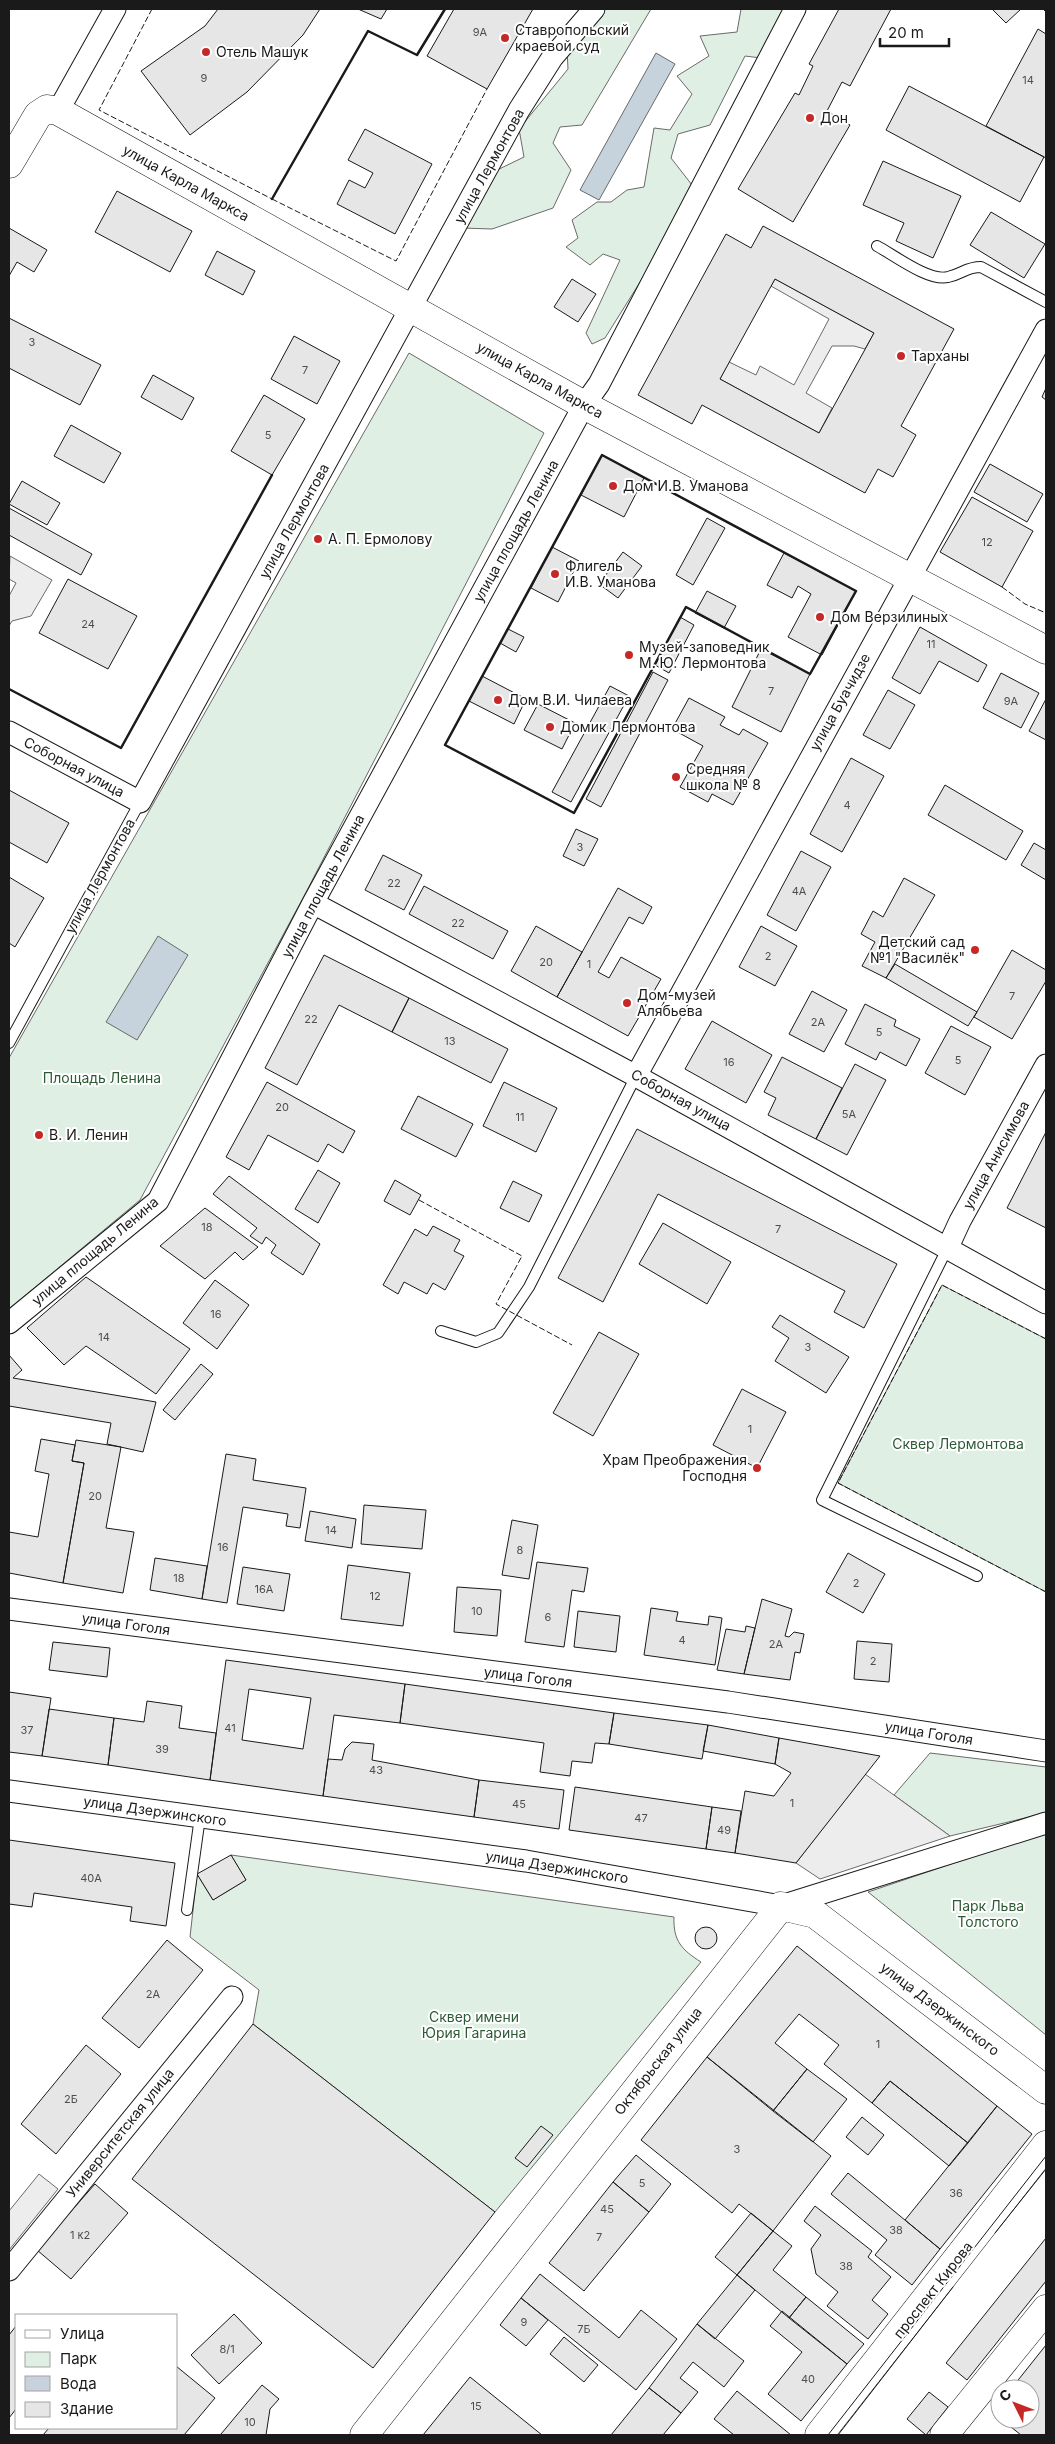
<svg xmlns="http://www.w3.org/2000/svg" width="1055" height="2444" viewBox="0 0 1055 2444" font-family="Inter,sans-serif">
	<style>
		.green { fill: #e0efe3; stroke: #6a6a6a }
		.parking { fill: #ededed; stroke: #6a6a6a }
		.water { fill: #c6d2dc; stroke: #6a6a6a }
		.building { fill: #e6e6e6; stroke: #1a1a1a; fill-rule: evenodd }
		.lines { fill: none; stroke-linecap: round; stroke-linejoin: round }
		.lane-casing { stroke: #1a1a1a; stroke-width: 12 }
		.street-casing { stroke: #1a1a1a; stroke-width: 23 }
		.secondary-casing { stroke: #1a1a1a; stroke-width: 29 }
		.lane { stroke: #fff; stroke-width: 10 }
		.street { stroke: #fff; stroke-width: 21 }
		.secondary { stroke: #fff; stroke-width: 28 }
		.tram { stroke: #1a1a1a; stroke-width: 1 }
		.fence { stroke: #1a1a1a; stroke-width: 1; stroke-dasharray: 6 2.5; stroke-linecap: butt }
		.wall { stroke: #1a1a1a; stroke-width: 2.5 }
		.poi-dot { fill: #c62828; stroke: #fff; stroke-width: 2 }
		.labels { text-anchor: middle; stroke-width: 4; stroke-linejoin: round; paint-order: stroke }
		.number-label { font-size: 11px; fill: #4d4d4d }
		.poi-label { font-size: 14px; fill: #1a1a1a; stroke: #fff; text-anchor: start }
		.street-label { font-size: 14px; fill: #1a1a1a; stroke: #fff }
		.park-label { font-size: 14px; fill: #2b5a34; stroke: #fff }
	</style>
	<rect width="100%" height="100%" fill="#fff"/>
	<path class="green" d="M599,9h52l-69,116 -22,2 -7,16 18,27 -18,38 -61,21 -30,-1 31,-56 31,-15 -5,-28 49,-60 -1,-20z
		M741,9h48l-20,50 -24,-3 -35,69 -32,9 -7,24 21,27 -8,27 -79,126 -13,6 -6,-11 34,-73 -17,-6 -13,11 -24,-18 12,-9 -6,-18 25,-18h14l16,-12 17,-3 10,-59 16,2 22,-36 -15,-18 32,-20 -9,-20 37,-4z
		M409,353l135,80 -241,465 -163,302 -131,109v-251z
		M942,1285l104,54v253l-208,-109z
		M930,1753l116,14v46l-96,23 -56,-41z
		M1046,1832v203l-178,-143z
		M231,1855l443,62c-1,24 8,33 27,45l-206,250 -242,-188 6,-34 -69,-53 7,-63 16,26 33,-20z"/>
	<path class="parking" d="M775,279l99,54 -9,16 -11,-3h-22l-26,47 26,15 -13,25 -99,-54 9,-17 27,13 4,-9 34,19 35,-66 -58,-33z
		M10,556l42,24 -21,36 -19,5 -3,5v-30l7,-13 -7,-4z
		M865,1774l85,62 -130,43 -24,-16z
		M39,2174l19,15 -49,61v-39z"/>
	<path class="water" d="M656,53l19,11 -76,136 -19,-10z
		M158,936l30,19 -51,85 -31,-18z"/>
	<path class="building" d="M218,9h102l-17,26 -56,57 -57,43 -49,-64 64,-45z
		M358,9h29l-6,10z
		M454,9h79l-46,80 -60,-33z
		M839,9h52l-41,77 -8,-4 -15,29 23,14 -57,97 -55,-33 57,-96 4,2 14,-29 -4,-2z
		M992,9h29l-15,14z
		M1038,29l8,5v124l-60,-32z
		M909,86l135,71 -24,45 -134,-72z
		M365,129l67,35 -37,70 -58,-30 12,-24 16,8 8,-15 -25,-13z
		M883,161l78,35 -28,62 -37,-17 8,-18 -41,-18z
		M117,191l75,40 -22,41 -75,-40z
		M991,212l54,32 -21,34 -54,-33z
		M763,226l191,103 -53,97 15,9 -23,42 -15,-8 -13,24 -163,-88 -10,19 -54,-29 88,-161 25,14zM775,279l99,54 -55,100 -99,-54z
		M9,228l38,22 -13,22 -17,-10 -8,14z
		M217,251l38,20 -12,24 -38,-20z
		M572,279l24,15 -18,28 -24,-15z
		M9,318l92,47 -21,40 -71,-37z
		M294,336l46,25 -23,43 -46,-25z
		M153,375l41,23 -12,22 -41,-23z
		M1046,388v12l-4,-3z
		M264,395l41,24 -33,56 -41,-24z
		M71,425l50,28 -17,30 -50,-27z
		M602,455l42,23 -20,39 -43,-22z
		M990,464l53,30 -16,28 -53,-30z
		M22,481l38,22 -13,22 -38,-21z
		M972,497l61,34 -31,56 -62,-35z
		M9,508l83,46 -11,21 -72,-40z
		M707,518l18,10 -32,57 -17,-10z
		M552,547l27,14 -21,41 -27,-14z
		M623,552l19,14 -24,32 -19,-14z
		M784,553l72,38 -34,64 -34,-18 23,-43 -13,-8 -6,12 -25,-13z
		M68,579l69,37 -29,53 -69,-36z
		M707,591l29,15 -12,22 -29,-15z
		M680,617l14,8 -25,48 -14,-8z
		M920,627l67,38 -9,17 -39,-21 -19,33 -28,-16z
		M508,629l16,8 -8,15 -16,-9z
		M761,649l49,25 -29,58 -49,-25z
		M653,672l15,8 -67,127 -15,-8z
		M1001,673l38,20 -18,35 -38,-20z
		M482,676l44,23 -12,25 -45,-23z
		M610,686l19,10 -58,106 -19,-10z
		M888,690l27,15 -25,44 -27,-14z
		M689,698l36,19 -5,8 19,10 4,-6 25,14 -35,62 -21,-11 -4,8 -28,-15 23,-41 -31,-17z
		M1046,699v41l-17,-9z
		M538,704l37,19 -13,26 -38,-19z
		M851,758l33,18 -42,76 -32,-18z
		M945,785l78,46 -17,29 -78,-45z
		M9,790l60,33 -22,40 -38,-21z
		M576,829l22,10 -14,27 -21,-10z
		M1034,843l12,7v30l-25,-15z
		M801,851l30,16 -35,64 -29,-16z
		M383,855l39,20 -18,35 -39,-20z
		M9,877l35,21 -29,49 -6,-4z
		M904,878l31,17 -49,83 -24,-12 13,-24 -14,-8 12,-23 10,6z
		M424,886l84,45 -15,28 -84,-45z
		M618,888l34,19 -9,17 -14,-7 -31,55 11,6 12,-21 40,22 -33,57 -71,-39z
		M536,926l46,26 -25,45 -46,-26z
		M761,926l36,20 -22,40 -36,-19z
		M1012,950l34,20v11l-34,58 -38,-22z
		M324,955l85,43 -17,34 -53,-27 -42,80 -32,-17z
		M895,964l82,48 -9,14 -82,-48z
		M812,991l35,19 -23,42 -35,-18z
		M409,998l99,51 -17,34 -99,-51z
		M865,1004l31,16 -2,6 26,13 -14,27 -26,-14 -4,8 -31,-16z
		M712,1021l60,34 -26,48 -61,-34z
		M951,1026l40,21 -26,48 -40,-22z
		M782,1057l60,31 -26,51 -48,-24 8,-17 -12,-6z
		M855,1064l31,16 -39,75 -31,-16z
		M267,1082l88,49 -12,22 -15,-9 -10,18 -50,-27 -19,35 -23,-13z
		M504,1082l53,26 -21,44 -53,-26z
		M418,1096l55,28 -17,33 -55,-28z
		M637,1129l260,135 -33,64 -30,-16 11,-21 -187,-97 -55,108 -45,-24z
		M1046,1132v96l-39,-20z
		M318,1170l22,13 -22,40 -23,-14z
		M229,1176l91,68 -17,31 -32,-22 5,-8 -10,-8 -4,7 -12,-8 7,-8 -44,-34z
		M395,1180l26,15 -11,20 -26,-14z
		M513,1181l29,14 -13,27 -29,-14z
		M205,1208l53,39 -15,13 -8,-8 -30,27 -45,-33z
		M663,1223l68,39 -24,42 -68,-40z
		M433,1226l27,14 -6,11 10,5 -19,34 -12,-7 -6,11 -23,-12 -6,12 -15,-9 32,-56 12,7z
		M86,1277l104,72 -34,45 -70,-48 -22,19 -37,-37z
		M215,1280l34,25 -32,44 -34,-26z
		M780,1315l69,42 -23,36 -51,-32 14,-23 -17,-11z
		M599,1332l40,22 -46,82 -40,-23z
		M9,1355l13,15 -9,8 143,24 -13,50 -36,-8 4,-21 -102,-17z
		M201,1364l12,10 -38,46 -12,-10z
		M742,1389l44,23 -29,56 -44,-23z
		M41,1439l34,6 -3,16 12,2 -21,120 -54,-10v-41l29,5 11,-63 -14,-3z
		M76,1440l45,7 -15,81 28,4 -11,61 -60,-10 21,-120 -12,-2z
		M226,1454l30,5 -3,21 53,8 -6,40 -14,-2 2,-12 -45,-7 -16,96 -25,-4z
		M364,1505l62,5 -4,39 -61,-5z
		M310,1511l46,8 -4,29 -47,-7z
		M512,1520l26,5 -9,54 -27,-4z
		M848,1553l37,21 -22,39 -37,-21z
		M155,1558l52,8 -5,33 -52,-9z
		M537,1562l51,6 -4,24 -12,-2 -8,57 -39,-5z
		M348,1565l62,8 -7,53 -62,-7z
		M243,1567l47,7 -6,37 -47,-7z
		M457,1587l44,3 -4,46 -43,-4z
		M762,1599l30,10 -7,27 4,1 5,-5 10,2 -4,19 -5,-1 -5,28 -46,-6z
		M651,1608l27,4 -2,9 32,4 1,-9 13,2 -7,47 -71,-10z
		M578,1611l42,5 -4,36 -42,-5z
		M746,1626l9,2 -11,46 -27,-4 9,-41 19,3z
		M857,1641l35,3 -3,38 -35,-3z
		M53,1642l57,6 -3,29 -58,-7z
		M226,1660l179,24 -5,39 -66,-8 -11,81 -113,-16zM249,1689l62,9 -8,51 -61,-9z
		M405,1684l209,29 -5,31 -14,-1 -3,20 -20,-2 -2,15 -30,-4 4,-29 -144,-20z
		M9,1692l42,6 -9,58 -33,-4z
		M147,1701l35,5 -3,22 37,5 -6,47 -102,-15 6,-47 30,4z
		M49,1709l65,9 -6,47 -66,-9z
		M614,1713l94,12 -6,34 -93,-15z
		M708,1725l71,13 -4,26 -72,-13z
		M779,1738l101,18 -84,107 -61,-10 10,-62 29,5 17,-23 -16,-9z
		M352,1742l22,2 -2,16 107,20 -5,37 -151,-21 5,-37 14,1 3,-11z
		M479,1780l85,10 -5,39 -85,-12z
		M575,1787l137,20 -6,42 -137,-19z
		M712,1807l29,4 -6,42 -29,-4z
		M9,1840l166,23 -9,63 -36,-5 2,-14 -98,-14 -2,14 -23,-3z
		M231,1855l15,25 -33,20 -16,-26z
		M695 1938a11 11 0 1 1 22 0a11 11 0 1 1-22 0Z
		M167,1940l36,30 -64,78 -37,-30z
		M797,1946l200,160 -29,37 -78,-62 -18,22 -48,-39 15,-19 -40,-31 -24,29 32,26 -34,42 -66,-54z
		M253,2024l242,188 -122,156 -241,-189z
		M86,2045l35,29 -65,80 -35,-30z
		M707,2057l124,99 -58,75 -34,-27 -7,9 -91,-73z
		M807,2069l40,30 -34,43 -40,-31z
		M890,2081l78,62 -19,23 -77,-63z
		M997,2106l35,28 -92,115 -35,-29z
		M862,2117l22,18 -16,20 -22,-18z
		M541,2126l12,9 -26,32 -12,-9z
		M636,2155l35,29 -22,28 -36,-30z
		M848,2173l92,76 -28,36 -37,-30 12,-15 -56,-46z
		M613,2182l36,30 -65,79 -35,-28z
		M95,2184l33,29 -57,66 -34,-29z
		M815,2206l57,45 -4,6 23,20 -19,23 16,14 -20,25 -41,-33 11,-14 -22,-18 -5,-25 10,-14 -17,-14z
		M751,2213l22,18 -36,44 -22,-18z
		M773,2231l19,15 -19,24 33,27 -17,21 -52,-43z
		M1046,2238v43l-79,99 -21,-17z
		M540,2274l79,64 22,-28 36,29 -41,51 -115,-92z
		M737,2275l18,15 -40,49 -18,-15z
		M806,2297l58,47 -17,20 -58,-46z
		M521,2298l27,22 -22,26 -26,-21z
		M782,2311l65,53 -46,57 -33,-27 34,-42 -32,-26z
		M234,2314l28,29 -43,41 -28,-29z
		M697,2324l47,37 -20,26 -31,-25 -13,16 18,14 -17,21 -32,-25z
		M16,2326v83l-7,9v-83z
		M564,2337l34,28 -14,17 -34,-28z
		M1046,2345v90h-25l-20,-16h29v-30h-19z
		M176,2366l39,32 -31,37h-141l6,-7h127z
		M470,2377l72,58h-119z
		M262,2385l17,14 -9,10 -4,26h-44l-1,-1z
		M649,2388l32,25 -18,22h-52z
		M737,2391l54,44h-57l-20,-16z
		M929,2392l19,15 -22,28 -19,-16z
		M1000,2402v16l-8,-6z"/>
	<g class="lines">
		<defs>
			<path id="lane" d="M877,246c17,9 52,36 71,31 14,-3 18,-10 33,-10l65,35
				M9,1043l131,-241
				M948,1247l-126,253 155,76
				M441,1331l35,11 22,-9 31,-46 107,-211
				M187,1910l13,-93"/>
			<path id="street" d="M58,111l57,-102
				M9,732l131,70 379,-692 33,-52 42,-49
				M313,903l323,173 410,227
				M636,1076l410,-746
				M948,1247l12,-26 86,-156
				M9,1323l149,-122 155,-298 271,-498 15,-21 196,-375
				M9,1609l719,93 318,49
				M9,1791l517,70 255,45 265,-83
				M9,2270l223,-273"/>
			<path id="secondary" d="M9,164l29,-49 9,-6 11,2 526,294 462,245
				M364,2435l417,-529 34,8 231,176
				M819,2435l227,-290
				M944,2435l102,-126"/>
		</defs>
		<use href="#lane" class="lane-casing"/>
		<use href="#street" class="street-casing"/>
		<use href="#secondary" class="secondary-casing"/>
		<use href="#lane" class="lane"/>
		<use href="#street" class="street"/>
		<use href="#secondary" class="secondary"/>
		<path class="tram" d="M995,2233l51,-64
			M828,2435l218,-279
			M838,2435l115,-148"/>
		<path class="fence" d="M152,9l-53,101 173,89 96,-168 49,24 28,-46
			M1043,9l3,3
			M272,199l124,62 91,-172
			M1002,587l23,17 21,9
			M419,1200l103,56 -26,48 76,41
			M1046,1339l-104,-54 -104,198 208,109"/>
		<path class="wall" d="M272,199l96,-168 49,24 28,-46
			M602,455l254,136 -46,83 -124,-67 -112,206 -129,-68z
			M9,689l112,59 151,-273"/>
	</g>
	<g class="poi-dot">
		<circle cx="505" cy="38" r="5"/>
		<circle cx="206" cy="52" r="5"/>
		<circle cx="810" cy="118" r="5"/>
		<circle cx="901" cy="356" r="5"/>
		<circle cx="613" cy="486" r="5"/>
		<circle cx="318" cy="539" r="5"/>
		<circle cx="555" cy="574" r="5"/>
		<circle cx="820" cy="617" r="5"/>
		<circle cx="629" cy="655" r="5"/>
		<circle cx="498" cy="700" r="5"/>
		<circle cx="550" cy="727" r="5"/>
		<circle cx="676" cy="777" r="5"/>
		<circle cx="975" cy="950" r="5"/>
		<circle cx="627" cy="1003" r="5"/>
		<circle cx="39" cy="1135" r="5"/>
		<circle cx="757" cy="1468" r="5"/>
	</g>
	<g class="labels">
		<g class="number-label">
			<text x="480" y="36">9А</text>
			<text x="204" y="82">9</text>
			<text x="1028" y="84">14</text>
			<text x="32" y="346">3</text>
			<text x="305" y="374">7</text>
			<text x="268" y="439">5</text>
			<text x="987" y="546">12</text>
			<text x="88" y="628">24</text>
			<text x="931" y="648">11</text>
			<text x="771" y="695">7</text>
			<text x="1011" y="705">9А</text>
			<text x="847" y="809">4</text>
			<text x="580" y="851">3</text>
			<text x="394" y="887">22</text>
			<text x="799" y="895">4А</text>
			<text x="458" y="927">22</text>
			<text x="768" y="960">2</text>
			<text x="546" y="966">20</text>
			<text x="589" y="968">1</text>
			<text x="1012" y="1000">7</text>
			<text x="311" y="1023">22</text>
			<text x="818" y="1026">2А</text>
			<text x="879" y="1036">5</text>
			<text x="450" y="1045">13</text>
			<text x="958" y="1064">5</text>
			<text x="729" y="1066">16</text>
			<text x="282" y="1111">20</text>
			<text x="849" y="1118">5А</text>
			<text x="520" y="1121">11</text>
			<text x="207" y="1231">18</text>
			<text x="778" y="1233">7</text>
			<text x="216" y="1318">16</text>
			<text x="104" y="1341">14</text>
			<text x="808" y="1351">3</text>
			<text x="750" y="1433">1</text>
			<text x="95" y="1500">20</text>
			<text x="331" y="1534">14</text>
			<text x="223" y="1551">16</text>
			<text x="520" y="1554">8</text>
			<text x="179" y="1582">18</text>
			<text x="856" y="1587">2</text>
			<text x="264" y="1593">16А</text>
			<text x="375" y="1600">12</text>
			<text x="477" y="1615">10</text>
			<text x="548" y="1621">6</text>
			<text x="682" y="1644">4</text>
			<text x="776" y="1648">2А</text>
			<text x="873" y="1665">2</text>
			<text x="230" y="1732">41</text>
			<text x="27" y="1734">37</text>
			<text x="162" y="1753">39</text>
			<text x="376" y="1774">43</text>
			<text x="792" y="1807">1</text>
			<text x="519" y="1808">45</text>
			<text x="641" y="1822">47</text>
			<text x="724" y="1834">49</text>
			<text x="91" y="1882">40А</text>
			<text x="153" y="1998">2А</text>
			<text x="878" y="2048">1</text>
			<text x="71" y="2103">2Б</text>
			<text x="737" y="2153">3</text>
			<text x="642" y="2187">5</text>
			<text x="956" y="2197">36</text>
			<text x="607" y="2213">45</text>
			<text x="896" y="2234">38</text>
			<text x="80" y="2239">1 к2</text>
			<text x="599" y="2241">7</text>
			<text x="846" y="2270">38</text>
			<text x="524" y="2326">9</text>
			<text x="584" y="2333">7Б</text>
			<text x="227" y="2353">8/1</text>
			<text x="808" y="2383">40</text>
			<text x="476" y="2410">15</text>
			<text x="250" y="2426">10</text>
		</g>
		<g class="poi-label">
			<text x="515" y="35">Ставропольский<tspan x="515" dy="16">краевой суд</tspan></text>
			<text x="216" y="57">Отель Машук</text>
			<text x="820" y="123">Дон</text>
			<text x="911" y="361">Тарханы</text>
			<text x="623" y="491">Дом И.В. Уманова</text>
			<text x="328" y="544">А. П. Ермолову</text>
			<text x="565" y="571">Флигель<tspan x="565" dy="16">И.В. Уманова</tspan></text>
			<text x="830" y="622">Дом Верзилиных</text>
			<text x="639" y="652">Музей-заповедник<tspan x="639" dy="16">М. Ю. Лермонтова</tspan></text>
			<text x="508" y="705">Дом В.И. Чилаева</text>
			<text x="560" y="732">Домик Лермонтова</text>
			<text x="686" y="774">Средняя<tspan x="686" dy="16">школа № 8</tspan></text>
			<text x="965" y="947" text-anchor="end">Детский сад<tspan x="965" dy="16">№1 "Василёк"</tspan></text>
			<text x="637" y="1000">Дом-музей<tspan x="637" dy="16">Алябьева</tspan></text>
			<text x="49" y="1140">В. И. Ленин</text>
			<text x="747" y="1465" text-anchor="end">Храм Преображения<tspan x="747" dy="16">Господня</tspan></text>
		</g>
		<g class="street-label">
			<text transform="translate(489 166) rotate(-61)" y="5">улица Лермонтова</text>
			<text transform="translate(186 183) rotate(29)" y="5">улица Карла Маркса</text>
			<text transform="translate(540 380) rotate(29)" y="5">улица Карла Маркса</text>
			<text transform="translate(294 521) rotate(-61)" y="5">улица Лермонтова</text>
			<text transform="translate(516 531) rotate(-61)" y="5">улица площадь Ленина</text>
			<text transform="translate(840 702) rotate(-61)" y="5">улица Буачидзе</text>
			<text transform="translate(74 767) rotate(28)" y="5">Соборная улица</text>
			<text transform="translate(100 876) rotate(-61)" y="5">улица Лермонтова</text>
			<text transform="translate(323 886) rotate(-62)" y="5">улица площадь Ленина</text>
			<text transform="translate(681 1100) rotate(29)" y="5">Соборная улица</text>
			<text transform="translate(996 1155) rotate(-61)" y="5">улица Анисимова</text>
			<text transform="translate(95 1251) rotate(-40)" y="5">улица площадь Ленина</text>
			<text transform="translate(126 1624) rotate(8)" y="5">улица Гоголя</text>
			<text transform="translate(528 1677) rotate(7)" y="5">улица Гоголя</text>
			<text transform="translate(929 1733) rotate(9)" y="5">улица Гоголя</text>
			<text transform="translate(155 1811) rotate(8)" y="5">улица Дзержинского</text>
			<text transform="translate(557 1867) rotate(9)" y="5">улица Дзержинского</text>
			<text transform="translate(940 2009) rotate(37)" y="5">улица Дзержинского</text>
			<text transform="translate(658 2061) rotate(-52)" y="5">Октябрьская улица</text>
			<text transform="translate(120 2133) rotate(-51)" y="5">Университетская улица</text>
			<text transform="translate(933 2290) rotate(-52)" y="5">проспект Кирова</text>
		</g>
		<g class="park-label">
			<text x="102" y="1083">Площадь Ленина</text>
			<text x="958" y="1449">Сквер Лермонтова</text>
			<text x="988" y="1911">Парк Льва<tspan x="988" dy="16">Толстого</tspan></text>
			<text x="474" y="2022">Сквер имени<tspan x="474" dy="16">Юрия Гагарина</tspan></text>
		</g>
	</g>
	<rect width="1055" height="2444" fill="none" stroke="#1a1a1a" stroke-width="20"/>
	<rect x="15" y="2314" width="162" height="115" fill="#ffffff" stroke="#a3a3a3"/>
	<rect x="25" y="2330" width="25" height="8" fill="#ffffff" stroke="#a3a3a3"/>
	<text x="60" y="2339" font-size="15" fill="#1a1a1a">Улица</text>
	<rect x="25" y="2352" width="25" height="15" fill="#e0efe3" stroke="#a3a3a3"/>
	<text x="60" y="2364" font-size="15" fill="#1a1a1a">Парк</text>
	<rect x="25" y="2376" width="25" height="15" fill="#c6d2dc" stroke="#a3a3a3"/>
	<text x="60" y="2389" font-size="15" fill="#1a1a1a">Вода</text>
	<rect x="25" y="2402" width="25" height="15" fill="#e6e6e6" stroke="#a3a3a3"/>
	<text x="60" y="2414" font-size="15" fill="#1a1a1a">Здание</text>
	<g transform="translate(1015 2404) rotate(312)"><circle r="24" fill="#ffffff" stroke="#a3a3a3"/>
	<path d="M0-4L9 19L0 12L-9 19Z" fill="#c62828"/>
	<text y="-8" font-size="14" font-weight="bold" text-anchor="middle" fill="#1a1a1a">С</text>
	</g>
	<path d="M880 38v8h69v-8" fill="none" stroke="#1a1a1a" stroke-width="2.5"/>
	<text x="888" y="38" font-size="15" fill="#1a1a1a" stroke="#ffffff" stroke-width="4" paint-order="stroke">20 m</text>
</svg>
